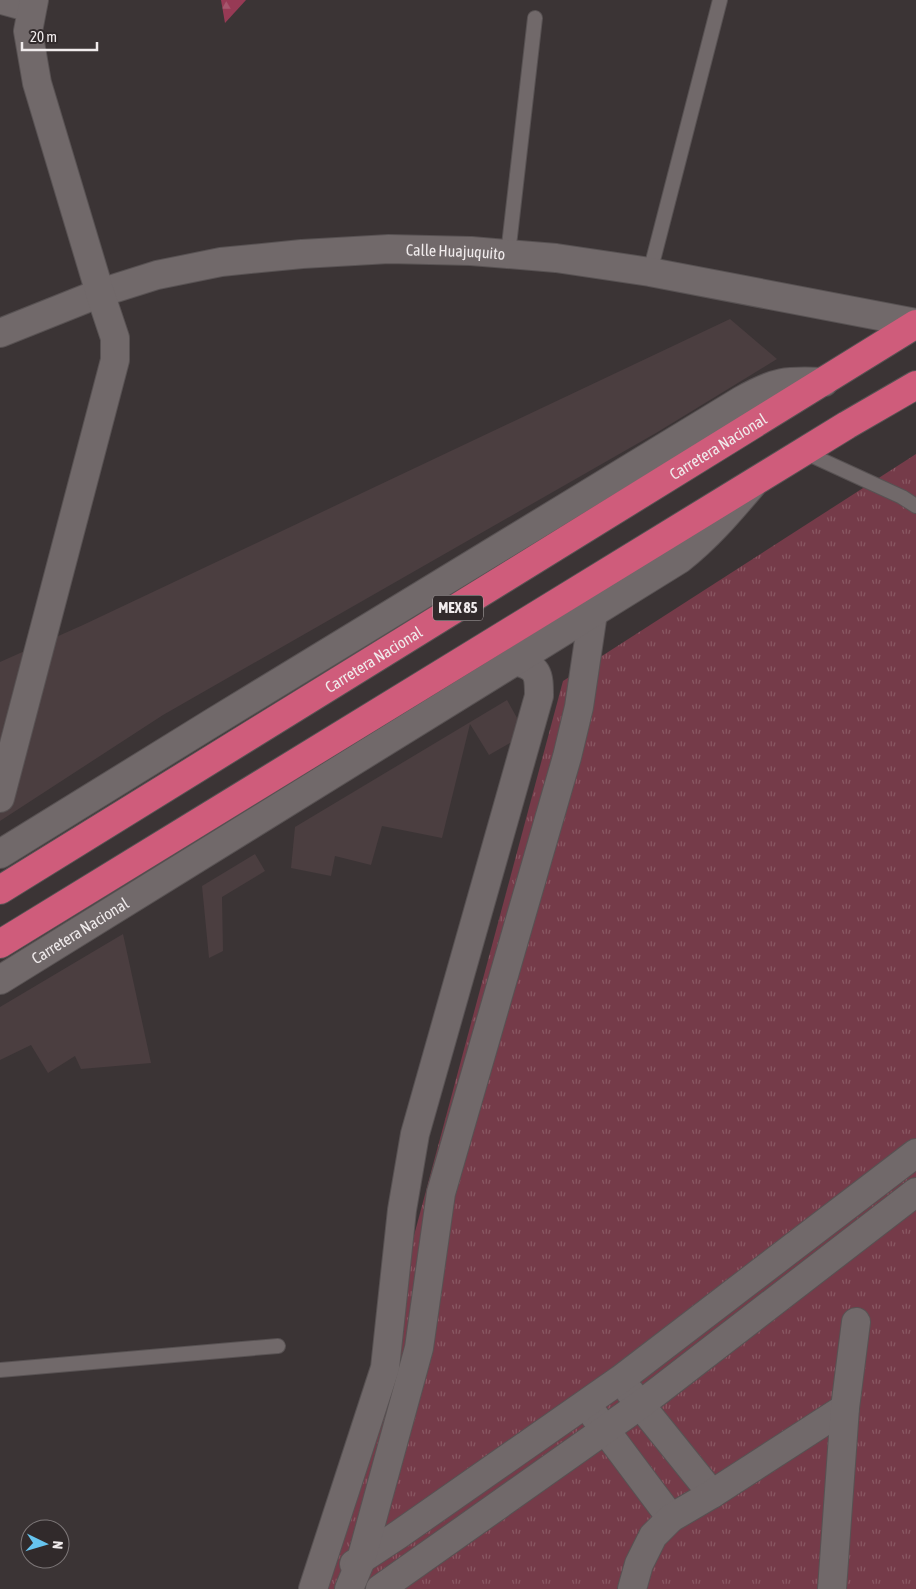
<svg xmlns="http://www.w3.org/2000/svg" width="916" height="1589" viewBox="0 0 916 1589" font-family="'Asap Condensed',sans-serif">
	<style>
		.built { fill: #4b3e40 }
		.grass { fill: url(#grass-tufts) }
		.forest { fill: url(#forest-firs) }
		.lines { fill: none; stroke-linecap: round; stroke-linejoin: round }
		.lane-casing { stroke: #585253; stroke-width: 16 }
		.street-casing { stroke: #585253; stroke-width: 30 }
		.secondary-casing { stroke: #585253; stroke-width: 30 }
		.highway-casing { stroke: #585253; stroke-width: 30 }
		.lane { stroke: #71696a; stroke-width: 14 }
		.street { stroke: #71696a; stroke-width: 28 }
		.secondary { stroke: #71696a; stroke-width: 28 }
		.highway { stroke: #cf5c7b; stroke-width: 28 }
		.labels { text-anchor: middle; stroke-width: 4; stroke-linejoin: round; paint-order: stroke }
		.shield { fill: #312a2b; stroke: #b7b1b2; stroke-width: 1 }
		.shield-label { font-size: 15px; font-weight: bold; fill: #f0ebec }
		.street-label { font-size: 16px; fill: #f0ebec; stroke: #312a2b }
	</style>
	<defs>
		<pattern id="grass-tufts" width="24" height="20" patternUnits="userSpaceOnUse" patternTransform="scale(1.25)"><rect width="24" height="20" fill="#753b49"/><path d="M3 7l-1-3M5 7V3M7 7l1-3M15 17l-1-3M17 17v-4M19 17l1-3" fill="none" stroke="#895863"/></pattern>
		<pattern id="forest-firs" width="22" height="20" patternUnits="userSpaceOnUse" patternTransform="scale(1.25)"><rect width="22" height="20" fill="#973a55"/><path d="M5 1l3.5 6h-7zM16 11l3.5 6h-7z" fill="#a6576e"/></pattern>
	</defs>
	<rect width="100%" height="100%" fill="#3b3435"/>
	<path class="built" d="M730,319l47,40 -121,74 -493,282 -163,106v-159l83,-37z
		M507,700l19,34 -37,21 -19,-31 -28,114 -60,-12 -11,39 -36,-9 -4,20 -40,-8 4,-41z
		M255,854l10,17 -43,26 1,54 -14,7 -7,-72z
		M123,934l28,129 -70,6 -6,-13 -27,17 -17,-28 -31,15v-53z"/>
	<path class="grass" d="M916,454v1135h-597l244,-908z"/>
	<path class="forest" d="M221,0h25l-21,23z"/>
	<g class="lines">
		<defs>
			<path id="lane" d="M508,254l27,-236
				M650,272l70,-272
				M804,452l98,45 14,9
				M0,1370l278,-24"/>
			<g id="street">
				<path d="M2,0l29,8"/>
				<path id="s1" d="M0,333l100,-40 57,-18 64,-13 81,-8 87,-5 82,2 85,7 94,14 266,51"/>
				<path d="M0,798l115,-438v-22l-15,-45 -63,-210 -9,-52 6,-31"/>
				<path d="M630,1392l82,102"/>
				<path d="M594,1415l77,103"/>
				<path d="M354,1564l44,-29 223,-156 295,-226"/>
				<path d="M313,1589l72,-221 17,-158 13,-76 124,-438c0,-23 -1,-28 -23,-35"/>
				<path d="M349,1589l12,-29 58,-212 22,-155 126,-436 12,-50 14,-94"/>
				<path d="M380,1589l260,-184 276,-213"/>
				<path d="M632,1589l7,-25 14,-28 18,-18 41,-24 133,-86"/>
				<path d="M832,1589l13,-181 11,-86"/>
			</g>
			<g id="secondary">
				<path d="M0,854l212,-131 530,-323c34,-19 44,-20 82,-18"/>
				<path id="s2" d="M0,980l680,-421c28,-22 49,-47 72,-74"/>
			</g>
			<g id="highway">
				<path id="s3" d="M0,890l916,-566"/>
				<path d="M0,944l847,-519 69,-40"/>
			</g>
		</defs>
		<use href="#lane" class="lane-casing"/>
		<use href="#street" class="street-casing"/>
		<use href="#secondary" class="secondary-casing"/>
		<use href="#highway" class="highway-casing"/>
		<use href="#lane" class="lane"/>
		<use href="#street" class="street"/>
		<use href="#secondary" class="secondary"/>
		<use href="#highway" class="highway"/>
	</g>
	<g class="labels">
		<rect class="shield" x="433" y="595.5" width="50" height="25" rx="4"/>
		<g class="shield-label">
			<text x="458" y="613">MEX 85</text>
		</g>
		<g class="street-label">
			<text dy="6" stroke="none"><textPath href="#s1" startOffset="468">Calle Huajuquito</textPath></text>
			<text dy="6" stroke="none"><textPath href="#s3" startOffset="844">Carretera Nacional</textPath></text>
			<text dy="6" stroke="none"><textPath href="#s3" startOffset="439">Carretera Nacional</textPath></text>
			<text dy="6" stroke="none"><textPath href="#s2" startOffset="94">Carretera Nacional</textPath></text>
		</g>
	</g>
	<g transform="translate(45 1544) rotate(95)"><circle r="24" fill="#312a2b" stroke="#7d7778"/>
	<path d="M0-4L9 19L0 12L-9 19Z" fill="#66c4ef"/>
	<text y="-8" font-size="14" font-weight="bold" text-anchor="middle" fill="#f0ebec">N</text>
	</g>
	<path d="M22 42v8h75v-8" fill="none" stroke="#f0ebec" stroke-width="2.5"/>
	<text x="30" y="42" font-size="15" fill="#f0ebec" stroke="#312a2b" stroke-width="4" paint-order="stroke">20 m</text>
</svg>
